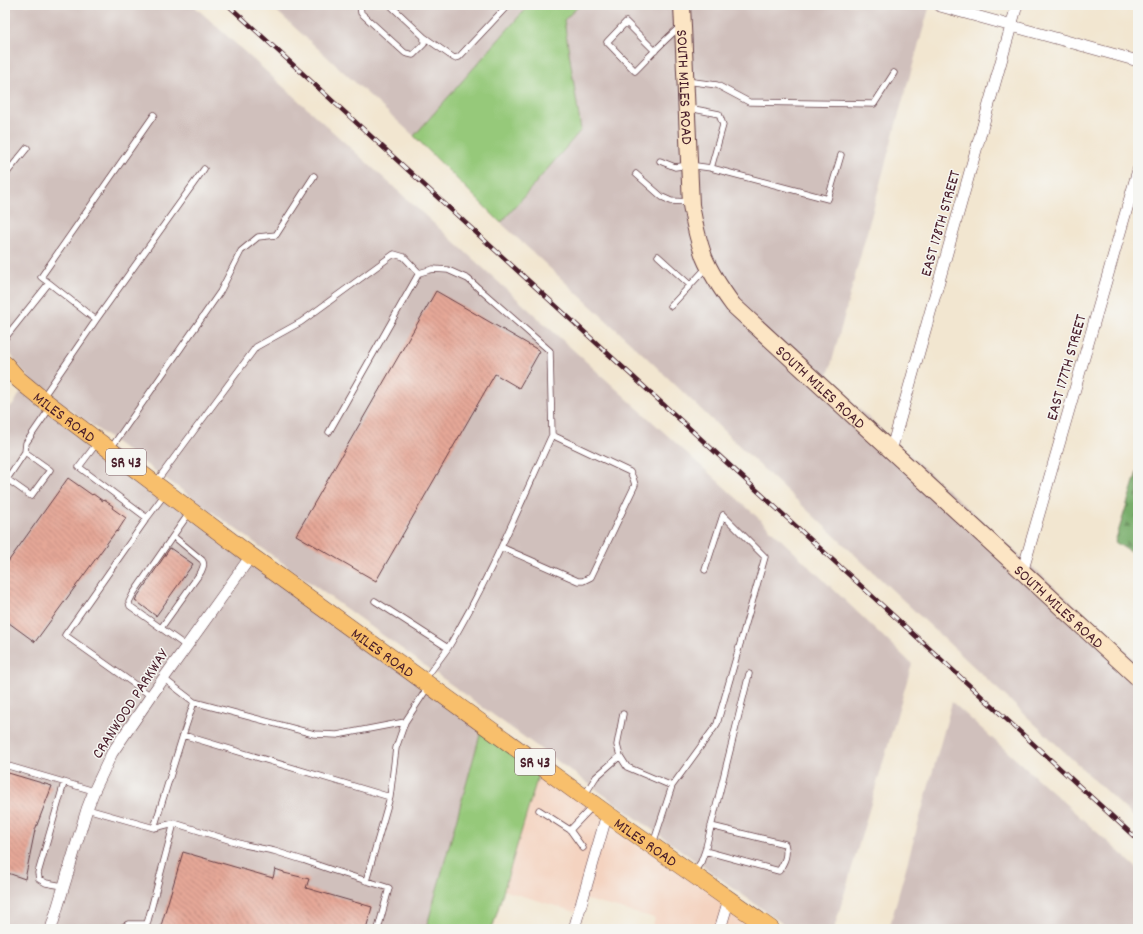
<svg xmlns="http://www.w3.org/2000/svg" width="1143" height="934" viewBox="0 0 1143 934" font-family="Dekko,sans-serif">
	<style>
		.built { fill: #f4d3c0 }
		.industrial { fill: #d0c0bc }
		.green { fill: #96c97a; stroke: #707452 }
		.forest { fill: url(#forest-firs); stroke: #61664a }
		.building { fill: url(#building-back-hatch) }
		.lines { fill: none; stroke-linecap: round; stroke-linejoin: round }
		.lane-casing { stroke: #633d44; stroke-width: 7 }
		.street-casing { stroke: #633d44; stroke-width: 12 }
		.secondary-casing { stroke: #633d44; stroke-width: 18 }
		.primary-casing { stroke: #633d44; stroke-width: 18 }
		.lane { stroke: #fff; stroke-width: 5.5 }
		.street { stroke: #fff; stroke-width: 11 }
		.secondary { stroke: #fce5c4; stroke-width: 16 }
		.primary { stroke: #f8bf6c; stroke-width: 17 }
		.rail-casing { stroke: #4a1f2b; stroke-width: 4.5 }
		.rail { stroke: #f6f6f2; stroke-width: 3; stroke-dasharray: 9; stroke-linecap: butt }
		.labels { text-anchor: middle; stroke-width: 3; stroke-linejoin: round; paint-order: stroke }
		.shield { fill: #f6f6f2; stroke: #7e6067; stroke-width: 1 }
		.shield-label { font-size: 15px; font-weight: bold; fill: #4a1f2b }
		.street-label { font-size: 16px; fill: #4a1f2b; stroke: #f6f6f2 }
	</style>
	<defs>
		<pattern id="forest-firs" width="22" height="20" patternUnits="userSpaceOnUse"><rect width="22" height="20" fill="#78ad6a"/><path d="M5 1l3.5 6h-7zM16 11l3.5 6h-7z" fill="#648c57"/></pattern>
		<pattern id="building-back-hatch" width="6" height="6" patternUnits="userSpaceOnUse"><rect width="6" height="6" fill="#e5a797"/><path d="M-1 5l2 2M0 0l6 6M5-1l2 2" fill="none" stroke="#bc877b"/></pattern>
	</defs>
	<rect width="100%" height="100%" fill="#f6f6f2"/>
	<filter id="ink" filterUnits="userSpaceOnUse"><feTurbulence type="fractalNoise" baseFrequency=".025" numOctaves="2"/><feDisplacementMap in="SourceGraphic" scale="8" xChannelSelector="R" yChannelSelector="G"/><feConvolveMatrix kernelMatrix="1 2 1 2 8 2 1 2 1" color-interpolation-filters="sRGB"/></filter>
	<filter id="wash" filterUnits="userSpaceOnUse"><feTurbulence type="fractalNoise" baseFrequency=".012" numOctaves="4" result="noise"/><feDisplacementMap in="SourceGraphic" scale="16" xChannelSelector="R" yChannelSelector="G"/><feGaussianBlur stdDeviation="0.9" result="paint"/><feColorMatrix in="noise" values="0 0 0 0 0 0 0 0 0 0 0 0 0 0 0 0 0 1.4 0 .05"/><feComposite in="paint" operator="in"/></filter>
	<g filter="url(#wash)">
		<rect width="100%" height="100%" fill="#f2e6d0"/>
		<path class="built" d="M541,766l230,163h-119l3,-11 -72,-19 -4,14 -76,-23z"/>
		<path class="industrial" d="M5,5h188l560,508 159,151 -78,265h-44l-758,-547 -27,-35z
			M270,5h261l-117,131z
			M580,5h59l7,7 25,-7h259l-32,112 -71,263 311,283v158l-383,-360 -110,-105 -144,-133 80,-93 -17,-110z
			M24,385l459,339 -57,205h-421v-519l9,-6z
			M952,702l186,167v60h-249z"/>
		<path class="green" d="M529,5h51l-16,15 17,110 -80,93 -87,-87z
			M639,5h33l-26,7z
			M483,724l58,42 -49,163h-66z"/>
		<path class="forest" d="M1138,469v88l-23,-15z"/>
		<g id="blocks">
			<path class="building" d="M436,291l104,60 -21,37 -24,-14 -119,207 -80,-46z
				M68,478l24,17 1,-1 10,7 1,-1 9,6 -1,2 14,10 -9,14 -1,-1 -81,111 -30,-22v-54z
				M170,548l23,16 -37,52 -21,-16z
				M5,772l47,14 -17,44 -10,49 -20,-7z
				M183,852l90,26 2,-9 9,3v1l25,6 -3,9 66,19 -6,22h-206z"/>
		</g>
	</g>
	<g filter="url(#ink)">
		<use href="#blocks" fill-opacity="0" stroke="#633d44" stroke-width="1"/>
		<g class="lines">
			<defs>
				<path id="lane" d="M360,5l1,8 44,40 8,2 11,-11v-7l-34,-32
					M424,37l30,21 5,-1 49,-52
					M655,51l-29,-29 -19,20 28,29c15,-15 29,-31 46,-45
					M686,81l31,4 32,17 125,2 20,-31
					M660,161l15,6 14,-2 22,3 12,-43 -4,-11 -30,-6
					M711,168l117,31 13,-44
					M636,174l26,23 9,4 19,1
					M5,175l22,-27
					M658,256l32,29
					M671,306l36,-39
					M96,320l108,-151
					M5,338l44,-55 -8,-6 113,-162
					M43,397l53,-77 -47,-37
					M329,432l90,-159 14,-4 15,1 20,9 82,72 2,84
					M97,443l-18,24 68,51 18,-24
					M111,448l109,-156 21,-41 17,-14 18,-2 38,-59
					M25,452l25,18 -19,26 -24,-17 18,-27 1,-9 24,-35
					M156,482l100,-135 45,-25 93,-68 10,3 15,16
					M147,518l-82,117 86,61
					M173,536l-40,58 -4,8 1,4 56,40
					M375,601l73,47 -23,31
					M161,628l40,-56c2,-5 4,-8 1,-12l-29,-24 17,-24
					M448,648c41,-68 71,-141 104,-213l78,37 3,6 2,7 -44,92 -8,4h-5l-77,-34
					M163,678l31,24 -11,33
					M194,702l120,32 23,1 68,-13
					M623,714l-6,31 3,11 7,11 45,19
					M5,765l89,26
					M584,796l12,-19 24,-21
					M87,809l67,19 20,-5 71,22 29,6 29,9 29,10 57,18 -11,41
					M539,810l31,20
					M154,828l29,-93 207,62
					M653,844l19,-58 45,-62 48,-167 -42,-42 -18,55
					M583,848l-13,-18 23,-24
					M705,851l74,20c6,-10 9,-16 6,-27l-74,-18
					M694,872l7,-10 4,-11 44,-177
					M366,881l24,-84 6,-49 9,-26 23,-35
					M63,886l-17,-3 -7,-4 -1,-6 26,-90
					M120,929l8,-5h19l27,-101"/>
				<path id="street" d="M940,6l198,55
					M891,451l126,-446
					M1022,573l116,-403
					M51,929l36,-120 7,-18 18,-38 11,-16 28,-41 100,-140
					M574,929l33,-115
					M720,929l9,-30"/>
				<g id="secondary">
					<path id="s1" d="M682,5l9,200c3,17 7,35 13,52 7,17 18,33 29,48l405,373"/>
				</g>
				<g id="primary">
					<path id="s2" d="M5,364l13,15 24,20 209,157 356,258 164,115"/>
				</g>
			</defs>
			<use href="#lane" class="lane-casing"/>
			<use href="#street" class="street-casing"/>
			<use href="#secondary" class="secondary-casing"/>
			<use href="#primary" class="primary-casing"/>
			<use href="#lane" class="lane"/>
			<use href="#street" class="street"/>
			<use href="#secondary" class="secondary"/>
			<use href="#primary" class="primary"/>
			<defs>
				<path id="rail" d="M228,5l910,835"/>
			</defs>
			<use href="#rail" class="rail-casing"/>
			<use href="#rail" class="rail"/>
		</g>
	</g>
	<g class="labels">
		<g class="shield">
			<rect x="106" y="449" width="40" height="26" rx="3"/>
			<rect x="515" y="749" width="40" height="26" rx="3"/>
		</g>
		<g class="shield-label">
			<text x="126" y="467">SR 43</text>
			<text x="535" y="767">SR 43</text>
		</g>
		<g class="street-label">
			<text dy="6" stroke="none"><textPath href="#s1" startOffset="82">SOUTH MILES ROAD</textPath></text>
			<text transform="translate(939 223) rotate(-74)" y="6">EAST 178TH STREET</text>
			<text transform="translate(1065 367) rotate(-74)" y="6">EAST 177TH STREET</text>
			<text dy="6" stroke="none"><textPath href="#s1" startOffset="430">SOUTH MILES ROAD</textPath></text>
			<text dy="6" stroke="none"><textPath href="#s2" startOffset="80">MILES ROAD</textPath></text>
			<text dy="6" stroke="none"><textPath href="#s1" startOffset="754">SOUTH MILES ROAD</textPath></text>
			<text dy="6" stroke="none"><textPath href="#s2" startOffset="476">MILES ROAD</textPath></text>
			<text transform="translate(129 703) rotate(-57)" y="6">CRANWOOD PARKWAY</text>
			<text dy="6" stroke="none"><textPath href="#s2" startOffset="800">MILES ROAD</textPath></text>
		</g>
	</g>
	<rect width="1143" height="934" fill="none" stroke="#f6f6f2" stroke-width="20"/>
</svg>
